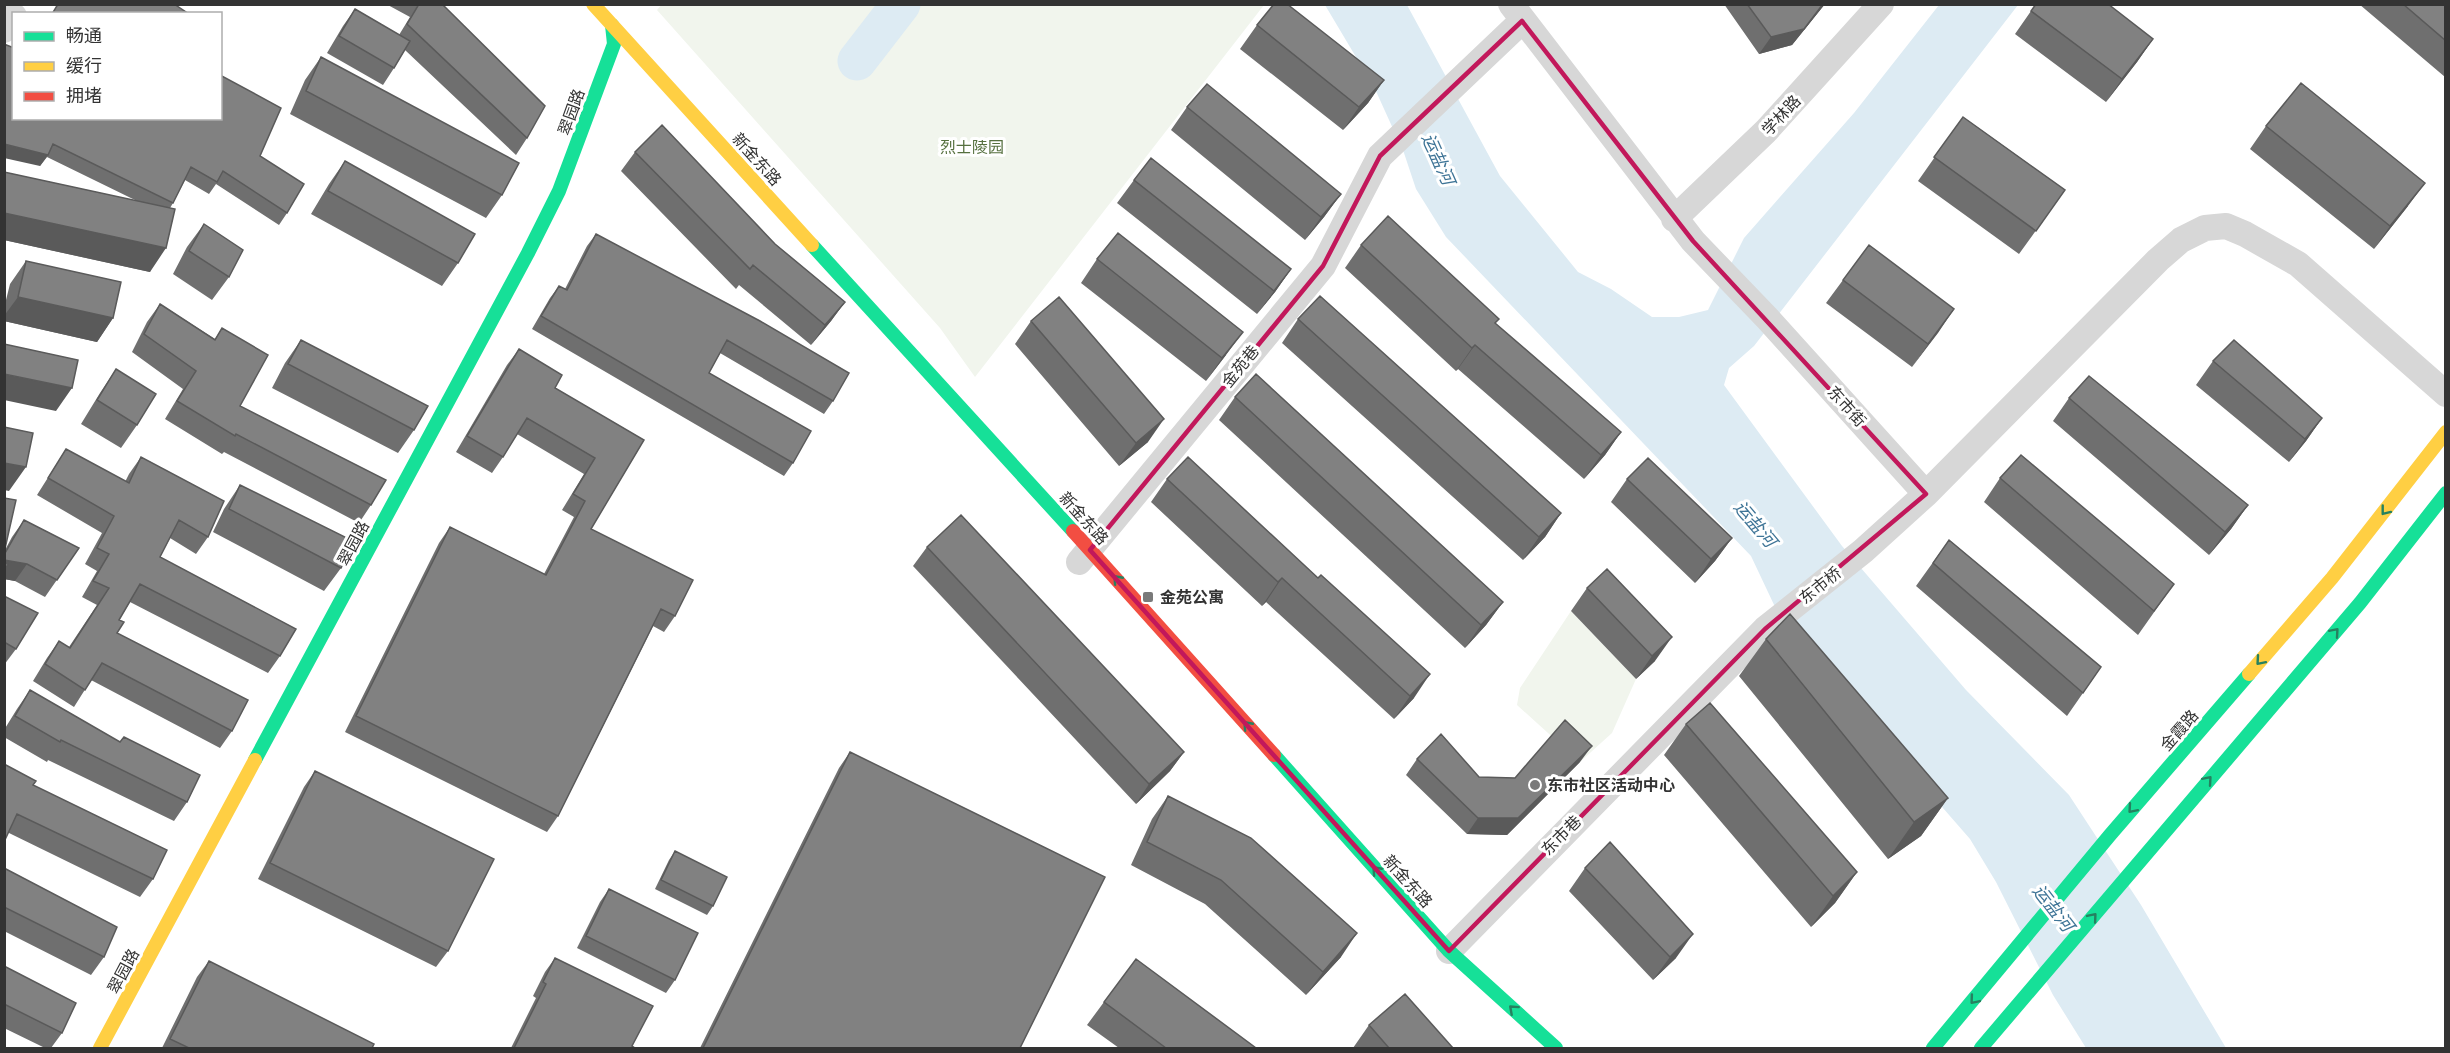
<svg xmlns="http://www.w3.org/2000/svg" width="2450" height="1053" viewBox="0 0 2450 1053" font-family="Overpass,'Noto Sans SC',sans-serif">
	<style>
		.green { fill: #f1f5ed }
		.water { fill: #ddebf3 }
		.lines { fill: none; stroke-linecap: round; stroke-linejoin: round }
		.river { stroke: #ddebf3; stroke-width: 39 }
		.street { stroke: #d7d7d7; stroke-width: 26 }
		.fast { stroke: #16e098; stroke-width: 14 }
		.slow { stroke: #ffcf43; stroke-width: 14 }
		.jam { stroke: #f24e42; stroke-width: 14 }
		.wall { fill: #6f6f6f }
		.shaded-wall { fill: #5a5a5a }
		.building { fill: #818181; stroke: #5a5a5a; stroke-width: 1.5 }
		.oneway { stroke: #268160 }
		.marked { fill: none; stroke: #c2185b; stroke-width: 4.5; stroke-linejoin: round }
		.poi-dot { fill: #7a7a7a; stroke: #fff; stroke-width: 2 }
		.labels { text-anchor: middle; stroke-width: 6; stroke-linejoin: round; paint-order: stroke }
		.street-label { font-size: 16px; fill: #333; stroke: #fff }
		.park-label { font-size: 16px; fill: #56703f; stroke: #fff }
		.poi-label { font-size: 16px; font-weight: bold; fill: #333; stroke: #fff; text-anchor: start }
		.water-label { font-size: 18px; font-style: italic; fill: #3f7597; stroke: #fff }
	</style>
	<rect width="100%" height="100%" fill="#fff"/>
	<path class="green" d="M662,4h602v1l-289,372 -35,-49 -283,-318z
		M1571,611l65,68 -24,54 -32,29 -63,-57 3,-17z"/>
	<path class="water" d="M1325,5h82l93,171 78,96 33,17 41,28h27l29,-7 36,-72 110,-125 85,-108h79l-264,341 -25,22 -5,17 118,161 124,144 103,105 72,110 85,143h-140l-33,-53 -57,-113 -26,-43 -164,-188 -30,-42 -25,-53 -305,-319 -30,-48 -12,-36 -29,-64z"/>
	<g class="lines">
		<path class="river" d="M857,61l44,-57"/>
		<path class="street" d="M1511,4l182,237 75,78 158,175
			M4,30l10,-14
			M1674,219l92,-88 115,-127
			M1079,562l244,-296 57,-110 142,-135
			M1449,951l316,-322 98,-78 63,-57 232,-234 23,-20 24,-12 21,-2 19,8 53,30 148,130"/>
		<path class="fast" d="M812,245l261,286
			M1274,755l175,196 107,97
			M255,760l273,-507 31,-62 55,-147 -2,-19
			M1933,1048l177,-213 139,-161
			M1981,1048l379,-445 86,-110"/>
		<path class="slow" d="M593,4l219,241
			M2249,674l83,-96 114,-146
			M100,1048l155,-288"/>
		<path class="jam" d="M1073,531l201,224"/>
	</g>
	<path class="wall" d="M386,4h56l85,134 -11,17 -111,-105 -11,18 -11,17 -56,-32 16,-27 12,-17 44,26 11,-18z
		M1724,4h101l-33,41 -33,9z
		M2036,4l117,35 -16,23 -31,40 -91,-68z
		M2359,4h86v73z
		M1257,25l127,55 -16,23 -25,27 -103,-81z
		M14,48l246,108 27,57 -8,12 -63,-41 -7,10 -24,-14 -12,23 -3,5 -20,64 -146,-32v-68l133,29 -90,-44 -7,9z
		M321,57l181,138 -16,23 -196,-104 15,-34z
		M1187,107l154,87 -17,23 -19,23 -134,-110z
		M1963,117l102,73 -46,64 -101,-73z
		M2266,126l142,80 -34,43 -124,-100z
		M635,152l140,92 70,58 -14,19 -20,24 -72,-60 -3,4 -115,-118z
		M345,161l113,102 -16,23 -131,-72 18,-30z
		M1134,180l157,89 -16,23 -18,22 -140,-111z
		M204,224l25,53 -17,23 -39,-26 14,-27z
		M596,234l237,167 -9,13 -104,-61 -11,20 84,90 -9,13 -252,-147 18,-31 9,-12 6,3 22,-43z
		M1361,245l260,187 -16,23 -21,24 -126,-110 -2,2 -111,-103z
		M1097,259l129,96 -20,26 -125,-98z
		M26,261l87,57 -16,24 -93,-21v-13l6,-24z
		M1843,280l111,29 -42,58 -86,-64z
		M160,304l55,35 7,-11 18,78 131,99 -12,18 -135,-71 -2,2 -57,-35 18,-30 -51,-37 15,-30z
		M1298,319l263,194 -16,24 -22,23 -241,-217z
		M1031,321l117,121 -29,24 -104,-122z
		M301,340l113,90 -16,23 -126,-65 13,-25z
		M519,349l36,39 89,52 -53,89 84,87 -11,16 -11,-6 -95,190 -11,16 -202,-100 94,-189 11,-16 94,47 30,-57 -12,-7 22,-36 -67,-40 -14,23 -11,16 -36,-21 51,-87z
		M2213,361l109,57 -16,23 -17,21 -93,-77z
		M116,369l21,56 -16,23 -40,-24 19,-31z
		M1235,397l268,205 -17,23 -21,23 -246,-228z
		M2069,398l179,107 -17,24 -22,26 -156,-134z
		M66,449l59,33 4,-8 12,-17 67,80 -12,17 -26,-16 -10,19 120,99 -12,17 -138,-71 -11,18 -2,13 115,98 -12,17 -129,-68 -17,27 -41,-26 14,-23 12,-17 10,6 28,-42 -15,-8 15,-26 -12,-7 17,-31 -65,-38z
		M1188,457l226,241 -20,21 -128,-117 -4,4 -111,-104 16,-23z
		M2000,478l174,106 -36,51 -154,-133z
		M1627,479l105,59 -17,23 -20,22 -84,-81z
		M240,485l101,83 -17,23 -111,-59 11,-23z
		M4,498l1,52 7,-13 12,-17 55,28 -34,49 -30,-16 -11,-2z
		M1949,540l152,127 -34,49 -151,-130z
		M927,547l257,205 -14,19 -34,33 -223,-238z
		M1607,569l48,92 -19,18 -65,-68 16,-23z
		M4,596l12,53 -12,16z
		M1766,639l182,159 -27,38 -33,23 -149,-183z
		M30,690l90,52 67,60 -13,19 -126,-61 -1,2 -43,-25v-7l13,-21z
		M1686,724l171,148 -22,31 -24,24 -147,-172z
		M850,752l170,296h-320l139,-280z
		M1417,759l62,18 36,1 65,-16 -73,73 -40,-1 -61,-59z
		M4,764l29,21 120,94 -13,18 -131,-64z
		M315,771l133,180 -12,16 -178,-88 46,-92z
		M1168,796l173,161 -35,38 -101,-91 -74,-39 21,-46z
		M675,851l38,55 -6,9 -52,-26 14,-29z
		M4,868l100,89 -13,18 -87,-44z
		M1585,868l91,90 -23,22 -84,-89z
		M609,889l66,91 -9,13 -89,-45 23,-46z
		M555,958l77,88 3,2h-124l25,-50 -3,-2 12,-24z
		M209,961l163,87h-210l35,-71z
		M4,966l58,67 -11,15h-6l-41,-20z
		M1104,1002l152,46h-137l-32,-23z
		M1369,1025l84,23h-100z"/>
	<path class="shaded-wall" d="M1823,4h2l-33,41 -33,9 12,-17z
		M2153,39l-16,23 -31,40 16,-23z
		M1384,80l-16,23 -25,27 16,-23z
		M4,144l44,11 -8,11 -36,-8z
		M2425,183l-17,23 -34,43 16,-23z
		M1341,194l-17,23 -19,23 16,-23z
		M4,213l162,35 -16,24 -146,-32z
		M1291,269l-16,23 -18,22 17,-23z
		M18,297l95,21 -16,24 -93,-21v-5z
		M845,302l-14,19 -20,24 14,-20z
		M1954,309l-16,24 -26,34 16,-23z
		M1243,332l-17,23 -20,26 16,-23z
		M1475,345l-17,24 -2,2 16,-23z
		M4,374l68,14 -16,23 -52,-11z
		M2322,418l-16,23 -17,21 16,-23z
		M1164,419l-16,23 -29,24 17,-23z
		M1621,432l-16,23 -21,24 17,-24z
		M4,463l22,4 -17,24 -5,-1z
		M2248,505l-17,24 -22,26 16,-23z
		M1561,513l-16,24 -22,23 16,-23z
		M1732,538l-17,23 -20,22 16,-24z
		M4,560l23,4 -12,17 -11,-2z
		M1282,578l-16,24 -4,4 16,-24z
		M1503,602l-17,23 -21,23 16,-23z
		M1672,637l-17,24 -19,18 16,-23z
		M1430,674l-16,24 -20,21 16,-23z
		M1592,746l-12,16 -73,73 -40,-1 11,-16z
		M1184,752l-14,19 -34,33 13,-20z
		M1948,798l-27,38 -33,23 26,-37z
		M1857,872l-22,31 -24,24 22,-31z
		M1357,933l-16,24 -35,38 17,-23z
		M1693,934l-17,24 -23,22 17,-23z"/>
	<path class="building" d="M58,4h116l15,10h-137z
		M419,4h23l103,102 -18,32 -120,-114z
		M1274,4h13l97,76 -25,27 -102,-82z
		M1747,4h76l-19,25 -33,8z
		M2036,4h72l45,35 -31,40 -91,-68z
		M2403,4h42v36z
		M355,9l55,32 -16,27 -55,-32z
		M4,44l10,4v70h206v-43l61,33 -21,48 44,28 -17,29 -64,-42 -6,11 -26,-15 -18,36 -120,-59 -5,11 -44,-11z
		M321,57l198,106 -17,32 -196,-104z
		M2301,83l124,100 -35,43 -124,-100z
		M1207,84l134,110 -20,23 -134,-110z
		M1963,117l102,73 -29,41 -102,-74z
		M662,125l113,119 70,58 -20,23 -72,-60 -3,4 -115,-117z
		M1151,158l140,111 -17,22 -140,-111z
		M345,161l130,73 -17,29 -130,-72z
		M4,172l171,37 -9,39 -162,-35z
		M1388,216l111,103 -4,4 126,109 -20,23 -126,-110 -3,3 -111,-103z
		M204,224l39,26 -14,27 -40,-26z
		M1118,233l125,99 -21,26 -125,-99z
		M596,234l164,87 89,52 -16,28 -106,-61 -18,33 102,58 -18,32 -252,-147 18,-30 8,4z
		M1869,245l85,64 -26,35 -85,-64z
		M26,261l95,21 -8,36 -95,-21z
		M1320,296l241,217 -22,24 -241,-218z
		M1059,297l105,122 -28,24 -105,-122z
		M160,304l55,36 7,-12 46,27 -28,51 146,74 -15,25 -135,-71 -1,2 -58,-35 19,-30 -52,-37z
		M301,340l127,66 -14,24 -126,-66z
		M2234,340l88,78 -17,21 -92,-78z
		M4,344l74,16 -6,28 -68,-14z
		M519,349l43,26 -7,13 89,52 -53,89 102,51 -18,36 -14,-7 -103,207 -202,-100 94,-189 96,48 39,-74 -12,-7 22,-36 -68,-40 -24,39 -36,-21z
		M116,369l40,25 -19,31 -40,-25z
		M1256,374l247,228 -22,23 -246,-228z
		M2089,376l159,129 -23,27 -156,-134z
		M4,427l29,6 -7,34 -22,-4z
		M66,449l63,34 12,-26 83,44 -16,36 -29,-17 -19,37 136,72 -16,27 -140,-72 -21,36 5,2 -7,11 131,67 -16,31 -130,-68 -17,27 -40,-26 14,-23 11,7 39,-60 -16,-7 16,-27 -12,-6 17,-32 -66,-38z
		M2021,455l153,129 -20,27 -154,-133z
		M1188,457l130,121 3,-3 109,99 -20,22 -128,-118 -4,4 -111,-103z
		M1648,458l84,80 -21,21 -84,-80z
		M240,485l115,57 -14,26 -112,-59z
		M4,498l12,2 -12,53z
		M961,515l223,237 -35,32 -222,-237z
		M24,520l55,28 -22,32 -30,-16 -23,-4v-5z
		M1949,540l152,127 -18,26 -150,-130z
		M4,563l4,1 -4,7z
		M1607,569l65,68 -20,19 -65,-68z
		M4,596l34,17 -22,36 -12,-7z
		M1790,614l158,184 -34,24 -148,-183z
		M30,690l90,52 4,-5 76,38 -13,27 -126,-62 -1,2 -45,-26z
		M1710,703l147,169 -24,24 -147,-172z
		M1565,720l27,26 -74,72h-40l-61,-59 24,-25 38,43 36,1z
		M850,752l255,125 -85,171h-317z
		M4,764l32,17 -3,4 134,65 -14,29 -136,-65 -13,28z
		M315,771l179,88 -46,92 -178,-88z
		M1168,796l83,42 106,95 -34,39 -102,-92 -74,-38z
		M1610,842l83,92 -23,23 -85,-89z
		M675,851l52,26 -14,29 -52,-26z
		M4,868l113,59 -13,30 -100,-50z
		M609,889l89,44 -23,47 -89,-44z
		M555,958l98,48 -21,40 3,2h-121l32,-64 -3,-2z
		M1136,959l120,89h-90l-62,-46z
		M209,961l165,83 -2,4h-183l-19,-9z
		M4,966l72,37 -14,30 -58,-29z
		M1405,994l48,54h-64l-20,-23z"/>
	<defs><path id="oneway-chevron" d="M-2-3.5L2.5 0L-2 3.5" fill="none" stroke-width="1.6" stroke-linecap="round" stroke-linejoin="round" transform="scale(1.5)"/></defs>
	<g class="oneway">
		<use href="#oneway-chevron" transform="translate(2385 511) rotate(128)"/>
		<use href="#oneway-chevron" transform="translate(1117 579) rotate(-132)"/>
		<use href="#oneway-chevron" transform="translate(2335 632) rotate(-49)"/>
		<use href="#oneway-chevron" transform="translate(2260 661) rotate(131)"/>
		<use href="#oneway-chevron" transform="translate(1247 725) rotate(-132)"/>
		<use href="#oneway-chevron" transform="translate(2208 780) rotate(-49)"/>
		<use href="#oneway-chevron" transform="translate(2132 809) rotate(131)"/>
		<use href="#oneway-chevron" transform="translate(1376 870) rotate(-132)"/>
		<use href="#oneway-chevron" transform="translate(2093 917) rotate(-50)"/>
		<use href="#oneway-chevron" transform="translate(1974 1000) rotate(130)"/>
		<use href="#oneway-chevron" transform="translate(1513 1009) rotate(-138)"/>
	</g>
	<path class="marked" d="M1522,21l171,220 233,253 -161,135 -316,322 -359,-401 233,-284 57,-110z"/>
	<g class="poi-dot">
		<rect x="1142" y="591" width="12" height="12" rx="3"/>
		<circle cx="1535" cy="785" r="6"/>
	</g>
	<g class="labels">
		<g class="street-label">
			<text transform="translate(571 112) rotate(-70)" y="6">翠园路</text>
			<text transform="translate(1781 115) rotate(-47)" y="6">学林路</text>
			<text transform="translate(757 159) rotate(48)" y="6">新金东路</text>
			<text transform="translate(1240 366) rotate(-51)" y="6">金苑巷</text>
			<text transform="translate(1847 406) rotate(48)" y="6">东市街</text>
			<text transform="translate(1084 518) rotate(48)" y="6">新金东路</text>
			<text transform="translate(353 543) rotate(-62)" y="6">翠园路</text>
			<text transform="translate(1820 585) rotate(-39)" y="6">东市桥</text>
			<text transform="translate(2179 730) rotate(-49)" y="6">金霞路</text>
			<text transform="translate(1561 835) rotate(-45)" y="6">东市巷</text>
			<text transform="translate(1408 881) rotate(48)" y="6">新金东路</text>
			<text transform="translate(123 971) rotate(-62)" y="6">翠园路</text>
		</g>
		<g class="park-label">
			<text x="972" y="153">烈士陵园</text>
		</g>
		<g class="poi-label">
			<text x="1160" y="603">金苑公寓</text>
			<text x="1547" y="791">东市社区活动中心</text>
		</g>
		<g class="water-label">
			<text transform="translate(1438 159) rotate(66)" y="6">运盐河</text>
			<text transform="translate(1755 524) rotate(50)" y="6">运盐河</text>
			<text transform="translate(2053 908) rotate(52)" y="6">运盐河</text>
		</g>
	</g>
	<rect width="2450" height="1053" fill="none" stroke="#333333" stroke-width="12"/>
	<rect x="12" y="12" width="210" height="108" fill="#ffffff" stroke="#adadad" stroke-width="1.5"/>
	<rect x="24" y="32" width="30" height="9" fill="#16e098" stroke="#adadad" stroke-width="1.5"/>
	<text x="66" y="42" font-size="18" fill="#333333">畅通</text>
	<rect x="24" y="62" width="30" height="9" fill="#ffcf43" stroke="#adadad" stroke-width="1.5"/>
	<text x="66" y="72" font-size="18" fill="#333333">缓行</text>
	<rect x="24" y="92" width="30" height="9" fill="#f24e42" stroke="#adadad" stroke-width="1.5"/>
	<text x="66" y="102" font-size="18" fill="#333333">拥堵</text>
</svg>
